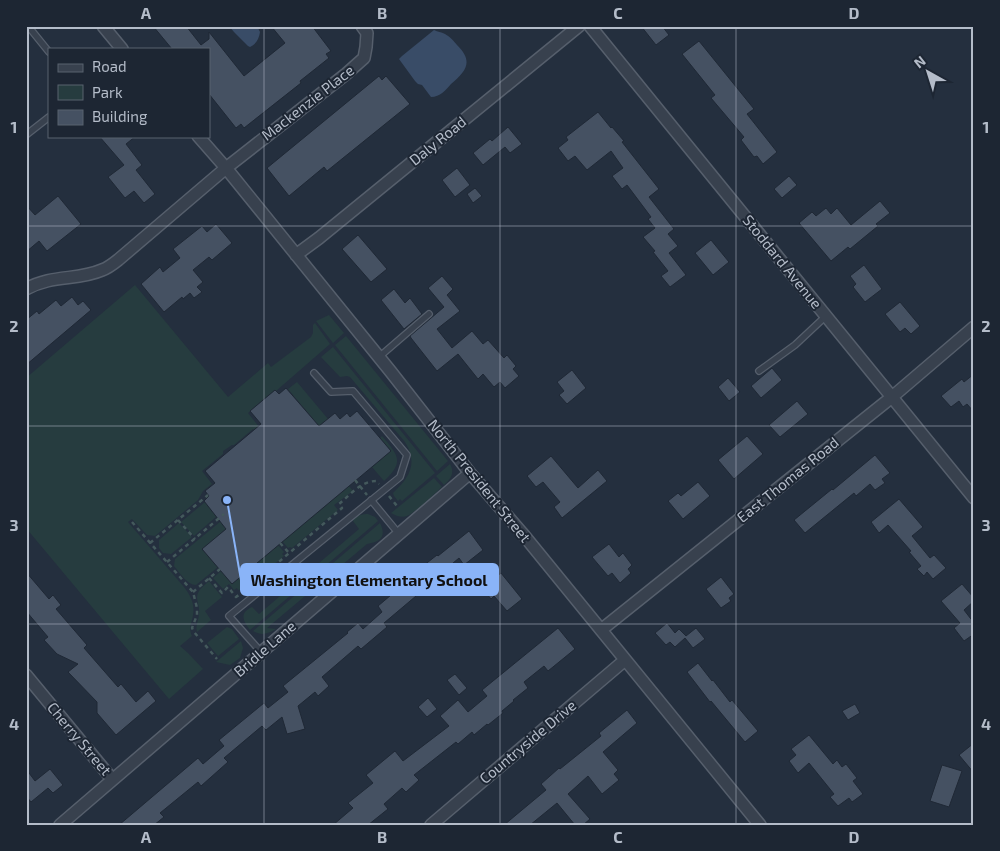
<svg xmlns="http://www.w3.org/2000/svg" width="1000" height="851" viewBox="0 0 1000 851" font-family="'Exo 2',sans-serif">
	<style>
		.green { fill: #263c3f }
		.water { fill: #394c67 }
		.building { fill: #455162; stroke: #1f2835 }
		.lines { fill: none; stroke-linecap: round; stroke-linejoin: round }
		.service-casing { stroke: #565f6c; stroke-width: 8 }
		.minor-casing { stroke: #565f6c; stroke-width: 14 }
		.path { stroke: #44595c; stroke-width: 2.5; stroke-dasharray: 4 4; stroke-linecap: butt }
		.service { stroke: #38414e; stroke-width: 5.5 }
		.minor { stroke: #38414e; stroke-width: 11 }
		.grid { fill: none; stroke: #b4bcc9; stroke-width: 1; stroke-opacity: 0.55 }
		.labels { text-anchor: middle; stroke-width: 4; stroke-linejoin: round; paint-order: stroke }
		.street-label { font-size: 15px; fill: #b4bcc9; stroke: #1d2633 }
		.leader { fill: none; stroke: #8ab4f8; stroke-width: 2 }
		.callout-dot { fill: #8ab4f8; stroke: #1d2633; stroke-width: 2 }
		.callout { fill: #8ab4f8; stroke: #8ab4f8; stroke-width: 2 }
		.callout-label { font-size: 16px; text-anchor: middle; font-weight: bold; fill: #111 }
		.neatline { fill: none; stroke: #b4bcc9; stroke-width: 2 }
		.grid-label { font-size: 16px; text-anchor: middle; font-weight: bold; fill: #b4bcc9 }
	</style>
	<rect width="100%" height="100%" fill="#242f3e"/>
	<path class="green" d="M135,285l93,112 40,-34 3,4 40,-30 2,-4v-8l2,-2 15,21 -54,47 -1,-1 -27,23 34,43 -3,3 -26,-30 -19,16h-2l-9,6v3l-21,17 10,13 -9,7 -5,9 -43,36 -8,-1 -15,-16 -4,3 56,65c7,9 11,17 9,28 -1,9 -5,12 -1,21l-12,10 8,7 15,16 -34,30 -143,-171v-150z
		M329,315l15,18 -11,10 -17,-22z
		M346,336l102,125 -11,10 -102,-126z
		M333,347l102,126 -33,28 -2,-2 -2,2 -4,-5 -1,-3c17,-16 25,-30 12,-51l-55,-65 -3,-1 -7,1 -19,-20z
		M297,382l31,37 -9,7 -31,-37z
		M382,436c16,19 23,26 2,45l-12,-14 19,-16 -11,-13z
		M450,464c5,9 1,15 -6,21l-8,-9z
		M434,478l8,9c-8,7 -27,26 -35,29 -5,2 -11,0 -16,-3z
		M349,486l4,5 -19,14 4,5 -46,38 -2,-1 -2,1 -6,-7z
		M205,502l12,14 -23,20 -13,-14z
		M232,512l6,7 -36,30 16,18 -22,18c-9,0 -16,-12 -22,-19l1,-7z
		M368,514l7,3 3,4 -128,109c-7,-9 -11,-17 2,-23l7,7 100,-85 -6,-8c3,-6 10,-7 15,-7z
		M179,523l13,14 -21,17 -8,-1 -4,-5v-8z
		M380,523c7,14 0,19 -13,21l-100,84 9,1c-8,5 -15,7 -23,2z
		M278,545l6,7 -2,2 2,2 -42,35 -1,-2 -3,1 -1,-2 -3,2 -5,-6 -6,5 -10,-11 8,-7z
		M209,581l13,16 -17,14 6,9 -14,12c-2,-7 2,-12 2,-19 1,-7 -4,-14 -1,-20 2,-5 7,-8 11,-12z
		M227,627l5,2 7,10 -21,17 -11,-13z
		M241,641l2,7 -3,10 -10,7 -14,-3z"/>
	<path class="water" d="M229,26h28l3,6c-1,7 -4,12 -10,15l-2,-1 -14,-14z
		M434,30c4,2 7,2 11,4 4,2 9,7 12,11 17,17 9,26 -6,39 -5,6 -11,13 -20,13l-9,-12 -4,-1 -3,-3 -16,-22 3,-3z"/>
	<path class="building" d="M153,26h33l15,19 8,-6v-7l35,44 41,-33 -14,-17h41l19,25 -5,3 3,4 -29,23 1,2 -57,45 -3,-4 -5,4 -27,-34v-45h-37z
		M641,26h21l7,9 -13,10z
		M699,41l55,68 -7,5 30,38 -14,12 -6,-8 -3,1 -13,-17 3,-3 -33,-39 4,-3 -33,-41z
		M379,76l3,4 4,-4 24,28 -83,67 -3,-4 -35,29 -22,-28z
		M598,112l13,16 1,-1 12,14 -2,1 37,47 -10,8 25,32 -6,5 10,12 -9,7 17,22 -16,12 -9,-11 7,-5 -15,-19 2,-1 -12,-14 12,-9 -7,-9 3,-2 -24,-32 -5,4 -10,-13 11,-8 -12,-17 -24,19 -12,-14 -7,5 -10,-13 10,-8 -2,-3z
		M508,127l14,17 -12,9 -5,-6 -22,18 -10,-12 17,-14 2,2z
		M99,136h37l-10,8 16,21 -6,5 19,24 -11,9 -10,-12 -9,7 -17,-21 16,-12z
		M457,168l13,17 -15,12 -13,-17z
		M789,176l8,9 -15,13 -8,-9z
		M475,188l7,8 -9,7 -6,-9z
		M58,196l23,28 -34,27 -8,-10 -13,11v-47l9,10z
		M880,201l10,12 -14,11 2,2 -28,23 -2,-2 -17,14 -32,-38 13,-11 4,4 10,-8 5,6 6,-6 14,17z
		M216,224l16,19 -20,17 -3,-3 -16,13 10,12 -6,5 5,5 -8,6 -4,-5 -7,6 -1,-2 -18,15 -23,-28 19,-17 3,5 17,-14 -7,-9 29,-23 5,6z
		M358,235l29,34 -16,13 -29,-33z
		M711,240l18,22 -16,13 -18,-22z
		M864,265l18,24 -17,13 -12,-15 3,-3 -6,-8z
		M442,276l11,13 -6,6 13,16 -23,18 15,19 20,-17 11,13 5,-4 16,18 3,-3 9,11 -3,3 6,7 -14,12 -5,-6 -6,5 -11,-13 -5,5 -20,-25 -21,17 -26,-33 -1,-2 34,-29 -16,-19z
		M394,289l11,14 5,-5 12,16 -18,15 -23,-29z
		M72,297l6,8 5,-4 8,9 -65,55v-45l11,-9 2,3 17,-14 5,6z
		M900,302l20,24 -9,8 -6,-6 -5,4 -15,-18z
		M772,368l10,12 -21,18 -10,-12z
		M572,370l14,18 -19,16 -8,-9 5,-4 -7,-9z
		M974,374v38l-7,-8 -4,3 -4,-6 -8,6 -10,-11 21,-17 2,3z
		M728,378l12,14 -11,9 -11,-14z
		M286,388l33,38 16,-13 5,6 7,-6 3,4 7,-6 34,40 -159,133 -30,-35 24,-20 -22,-28 5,-5 -4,-5 10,-8 -10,-12 56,-47 -11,-13 25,-21 4,4z
		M797,401l11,13 -28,23 -11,-12z
		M747,436l16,18 -29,25 -16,-19z
		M875,455l15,18 -8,6 3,4 -10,7 -5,-6 -14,12 -2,-3 -49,40 -11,-13 38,-31 1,1z
		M551,456l27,32 20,-18 9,11 -45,37 -8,-11 6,-5 -17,-20 -7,5 -9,-11z
		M698,482l12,14 -27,23 -15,-18 10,-8 3,3z
		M899,499l24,28 -11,9 18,22 4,-3 12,13 -13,11 -6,-7 -3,4 -7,-7 4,-3 -12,-14 2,-1 -23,-26 -9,8 -8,-11z
		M469,531l14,19 -19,15 -5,-7 -44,37 1,1 -32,27 3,4 -26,22 -3,-3 -36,31 7,9 -11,10 -3,-4 -17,14 7,23 -18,5 -5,-17 -16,13 -4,-4 -38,32 4,4 -27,24 -3,-4 -38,31 4,4 -10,8h-35l79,-67 5,6 21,-18 -5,-6 45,-37 4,5 20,-16 -5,-6 65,-53 -1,-1 11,-9 5,6 19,-17 -4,-6 32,-27 -1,-2 28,-22 1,1z
		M609,544l10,13 4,-4 9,12 -4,4 3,4 -11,10 -8,-10 -4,3 -16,-19z
		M26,572l23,27 4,-4 8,10 -5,4 31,36 -3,3 34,39 3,-3 15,18 12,-11 8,10 -40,34 -19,-22v-11l-29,-30 10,-8 -21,-10 -13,-14 4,-3 -22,-26z
		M501,573l21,26 -15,12 -13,-15 -3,3 -9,-11z
		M721,577l13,17 -5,4 2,3 -10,7 -15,-19z
		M962,584l12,14v3l-10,9 10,13v11l-10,7 -10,-13 6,-5 -19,-22z
		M667,623l8,10 4,-4 7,7 10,-8 9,11 -12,9 -8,-10 -10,9 -5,-5 -4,3 -11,-12z
		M558,628l17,21 -27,22 -4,-5 -20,16 4,6 -15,12 1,1 -12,10 1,2 -15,12 -1,-1 -13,11 -2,-3 -14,12 -2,-2 -42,33 5,5 -13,12 -4,-4 -18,16 4,5 -20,16h-35l20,-17 -5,-5 25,-20 -7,-8 29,-24 8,10 46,-35 -9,-10 18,-16 10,12 19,-16 -5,-6z
		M698,663l14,18 1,-1 17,22 2,-2 26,31 -13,11 -34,-41 -1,1 -23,-30z
		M455,674l12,14 -8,7 -12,-15z
		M428,698l9,11 -10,8 -9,-10z
		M855,704l5,9 -12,7 -6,-9z
		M627,710l10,13 -34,29 15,18 -4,4 5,6 -17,14 -14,-18 -20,18 22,25 -7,6h-8l-18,-22 -27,22h-26l42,-35 -5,-6 18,-16 1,1 41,-33 -2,-3z
		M809,735l24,29 4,-4 5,7 4,-3 11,14 -4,3 10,13 -11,8 -3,-4 -11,8 -8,-9 4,-3 -25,-31 -11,10 -9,-12 7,-6 -5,-6z
		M974,743v30l-15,-18z
		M942,765l20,6 -13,36 -19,-6z
		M26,769l9,12 15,-12 13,16 -10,8 -5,-5 -17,14 -5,-6z"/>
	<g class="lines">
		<defs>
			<path id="service" d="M28,26l21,26
				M26,135l23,-18
				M379,357l50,-43
				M759,371l36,-26 31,-29
				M371,500l28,34
				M261,652l-32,-36 171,-139 7,-22 -54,-64 -22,1 -17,-19"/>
			<path id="minor" d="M103,26l19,23
				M590,26l384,472
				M198,136l28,32 165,204 79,101 52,60 238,292
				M296,255l23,-17 260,-212
				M26,289c27,-15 51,-8 76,-19 6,-2 11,-6 16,-10l108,-92 120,-94 18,-16 2,-11 1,-14 -5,-7
				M601,630l291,-233 82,-70
				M26,675l86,104
				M60,825l410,-352
				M431,825l194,-165"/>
		</defs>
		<use href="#service" class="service-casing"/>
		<use href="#minor" class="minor-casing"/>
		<path class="path" d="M355,480l12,15
			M389,496l8,10
			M178,520l17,19
			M132,522l61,70 4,16v7l-5,13 2,4 23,27
			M150,543l58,-48
			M280,543l9,10
			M167,562l57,-48
			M267,572l75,-64 -3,-4c11,-9 22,-23 37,-23l3,3
			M209,578l13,15 6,-6 8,10 3,-2
			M193,592l27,-23"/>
		<use href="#service" class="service"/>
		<use href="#minor" class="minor"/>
	</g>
	<path class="grid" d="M264,26v799M500,26v799M736,26v799M26,226h948M26,426h948M26,624h948"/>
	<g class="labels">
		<g class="street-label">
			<text transform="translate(308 103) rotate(-38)" y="5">Mackenzie Place</text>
			<text transform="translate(438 141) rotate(-39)" y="5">Daly Road</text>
			<text transform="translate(782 262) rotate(51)" y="5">Stoddard Avenue</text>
			<text transform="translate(788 480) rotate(-39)" y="5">East Thomas Road</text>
			<text transform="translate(479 481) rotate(51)" y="5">North President Street</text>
			<text transform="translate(265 649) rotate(-41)" y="5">Bridle Lane</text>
			<text transform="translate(79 739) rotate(50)" y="5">Cherry Street</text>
			<text transform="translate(528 742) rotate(-40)" y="5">Countryside Drive</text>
		</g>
	</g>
	<path class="leader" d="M227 500L241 580"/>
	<circle class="callout-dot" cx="227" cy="500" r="5"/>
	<rect class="callout" x="241" y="564" width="257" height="31" rx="5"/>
	<g class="callout-label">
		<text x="369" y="586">Washington Elementary School</text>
	</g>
	<rect width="1000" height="851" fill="none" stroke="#1d2633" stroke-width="55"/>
	<rect x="48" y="48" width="162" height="90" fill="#1d2633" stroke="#59626f"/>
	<rect x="58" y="64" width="25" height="8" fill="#38414e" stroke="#59626f"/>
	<text x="92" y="72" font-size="15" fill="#b4bcc9">Road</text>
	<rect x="58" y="85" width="25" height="15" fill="#263c3f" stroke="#59626f"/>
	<text x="92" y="98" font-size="15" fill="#b4bcc9">Park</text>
	<rect x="58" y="110" width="25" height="15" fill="#455162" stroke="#59626f"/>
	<text x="92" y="122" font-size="15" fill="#b4bcc9">Building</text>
	<g transform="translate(928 72) rotate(321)" stroke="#1d2633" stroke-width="4" paint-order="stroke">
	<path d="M0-4L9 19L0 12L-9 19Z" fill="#b4bcc9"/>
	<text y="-8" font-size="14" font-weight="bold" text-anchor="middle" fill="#b4bcc9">N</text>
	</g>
	<rect x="28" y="28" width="944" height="796" class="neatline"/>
	<g class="grid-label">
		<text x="146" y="19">A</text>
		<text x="382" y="19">B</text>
		<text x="618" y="19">C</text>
		<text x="854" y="19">D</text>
		<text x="14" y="133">1</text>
		<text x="986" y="133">1</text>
		<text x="14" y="332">2</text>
		<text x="986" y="332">2</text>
		<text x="14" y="531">3</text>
		<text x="986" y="531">3</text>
		<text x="14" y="730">4</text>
		<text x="986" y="730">4</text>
		<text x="146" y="843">A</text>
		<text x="382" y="843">B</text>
		<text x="618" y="843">C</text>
		<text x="854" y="843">D</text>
	</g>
</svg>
